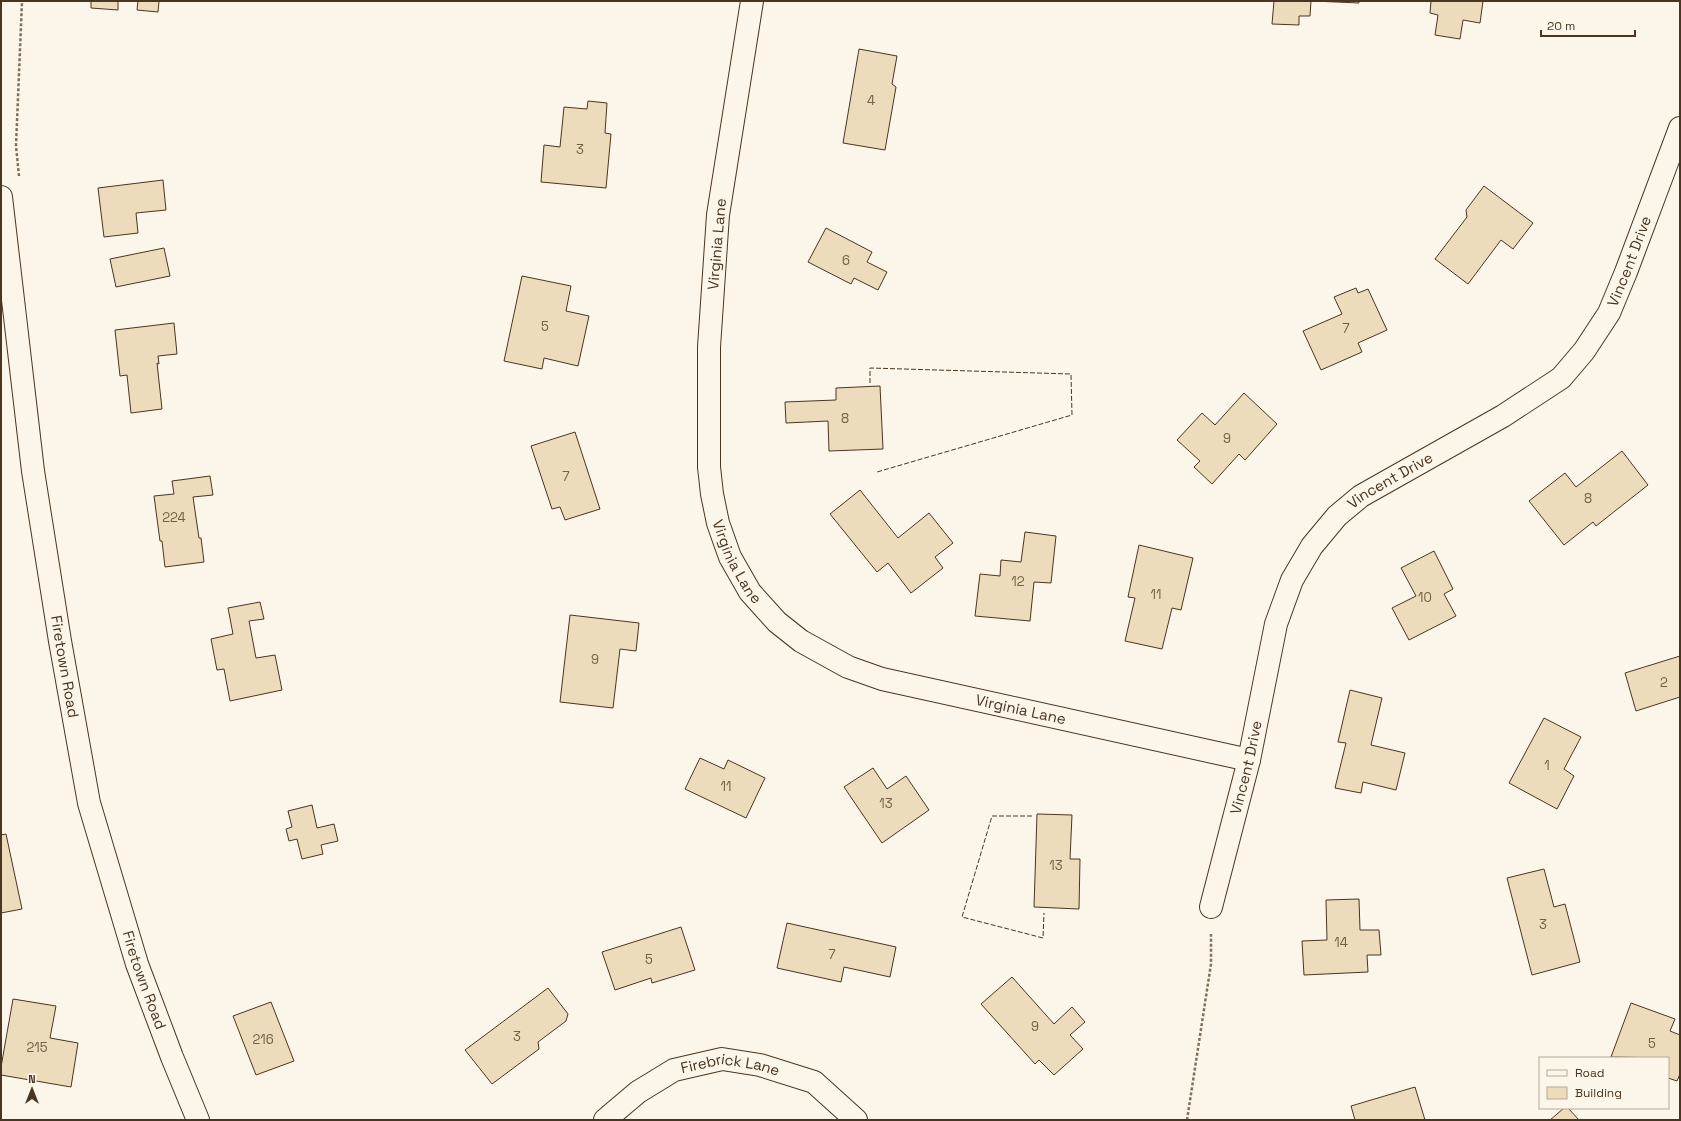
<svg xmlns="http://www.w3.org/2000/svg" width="1681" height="1121" viewBox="0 0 1681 1121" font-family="'Space Grotesk',sans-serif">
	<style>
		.building { fill: #ecdcbc; stroke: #4a3520 }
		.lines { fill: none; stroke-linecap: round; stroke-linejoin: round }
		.minor-casing { stroke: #4a3520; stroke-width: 24 }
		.path { stroke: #7f6f5c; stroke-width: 2.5; stroke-dasharray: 3 2; stroke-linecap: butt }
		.minor { stroke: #fbf6e9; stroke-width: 22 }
		.fence { stroke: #4a3520; stroke-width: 1; stroke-dasharray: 5 2; stroke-linecap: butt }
		.labels { text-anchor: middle; stroke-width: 3; stroke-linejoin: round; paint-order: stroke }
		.number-label { font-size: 13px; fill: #725f47 }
		.street-label { font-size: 15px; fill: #4a3520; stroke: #fbf6e9 }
	</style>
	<rect width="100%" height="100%" fill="#fbf6e9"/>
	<path class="building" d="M91,1h27v9l-27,-2z
		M138,1h21l-1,11 -21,-2z
		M1274,1h37l-1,15h-11v9l-27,-1z
		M1313,1h46v2z
		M1431,1h52l-3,22 -17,-3 -3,19 -25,-4 3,-20 -8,-2z
		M859,49l38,7 -5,28 4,3 -11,63 -42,-7z
		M588,101l19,2 -2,30 6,1 -5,54 -65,-6 3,-37 16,2 4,-40 23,2z
		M163,180l3,30 -30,3 2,20 -34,4 -6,-49z
		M1484,186l49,37 -20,26 -12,-9 -33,44 -33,-25 32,-42 -1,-7z
		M826,228l46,24 -5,10 20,10 -9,18 -24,-12 -3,6 -43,-22z
		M164,248l6,28 -54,11 -6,-28z
		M522,276l49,10 -5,25 23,5 -11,50 -34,-8 -2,11 -38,-8z
		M1356,288l2,5 10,-4 19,41 -29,13 4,9 -41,18 -18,-39 39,-17 -8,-17z
		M174,323l3,31 -19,2 1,8 -2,-1 5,46 -31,4 -4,-38 -7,1 -5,-46z
		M880,386l3,63 -54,2 -1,-30 -42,2 -1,-21 51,-2v-12z
		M1244,393l33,31 -32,36 -6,-6 -27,30 -18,-17 6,-6 -23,-21 25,-27 13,12z
		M575,432l25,77 -35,11 -5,-13 -8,2 -21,-63z
		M1622,451l26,34 -52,41 -3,-4 -29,23 -35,-44 36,-28 11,14z
		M210,476l3,19 -20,2 6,41h2l3,24 -39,5 -3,-26h-2l-6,-45 20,-2 -2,-13z
		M860,490l38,48 31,-25 24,30 -18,14 8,11 -32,25 -23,-30 -11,9 -47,-58z
		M1025,532l31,4 -5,47 -17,-1 -4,39 -55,-5 5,-42 20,2 1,-16 20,2z
		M1139,545l54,13 -12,52 -9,-2 -10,41 -37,-8 10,-43 -7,-1z
		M1434,551l19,38 -9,5 12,22 -47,24 -17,-32 24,-12 -15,-28z
		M260,602l4,17 -15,2 7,37 19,-3 7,35 -52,11 -6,-32 -7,1 -6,-31 22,-5 -5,-26z
		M570,615l69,8 -3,28 -16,-2 -7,59 -53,-6z
		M1680,656v41l-44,14 -11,-38z
		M1350,690l32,8 -11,47 34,8 -9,37 -33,-8 -2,11 -26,-5 11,-45 -8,-1z
		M1544,718l37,19 -17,32 10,7 -17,33 -48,-26z
		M700,758l24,11 4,-9 37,18 -19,40 -61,-29z
		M873,768l14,21 19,-13 23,34 -47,33 -38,-56z
		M312,805l5,23 17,-4 4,17 -17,4 2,9 -21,5 -5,-20 -8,2 -3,-12 6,-2 -4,-16z
		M1037,814l35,1 -2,44h10l-1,50 -45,-2z
		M6,834l16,75 -21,4v-78z
		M1544,869l10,38 11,-3 15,58 -48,13 -25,-97z
		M1359,899l1,31h19l2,25h-14l1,17 -64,3 -2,-34 25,-1 -1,-40z
		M787,923l109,24 -6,30 -46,-10 -3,15 -64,-14z
		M681,927l14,43 -43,13 -1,-5 -36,12 -13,-38z
		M1012,977l42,47 18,-17 13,15 -15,13 13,14 -29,26 -15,-15 -4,4 -54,-60z
		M548,988l20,26 -2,7 -28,21 1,7 -47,35 -27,-34z
		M13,999l43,7 -6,32 28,5 -7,44 -70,-12v-8z
		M271,1002l23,59 -38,14 -23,-59z
		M1631,1003l44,16 -5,12 10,4v39l-3,7 -9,-3v-20l-57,-1z
		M1415,1087l10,33h-70l-4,-14z
		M1564,1108h4l11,12h-29z"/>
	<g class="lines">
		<defs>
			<g id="minor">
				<path id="s1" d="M752,1l-34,214 -9,132v120l3,27 6,29 12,34 20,35 27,30 24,19 47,26 34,12 367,81"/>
				<path id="s2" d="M1,197l32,274 27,170 29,162 48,161 35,93 26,63"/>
				<path id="s3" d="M1211,907l38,-147 27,-136 16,-44 20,-34 25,-30 24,-20 142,-80 58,-38 23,-27 25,-38 17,-41 54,-144"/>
				<path id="s4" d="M605,1120l33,-28 36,-22 48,-11 38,6 54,17 42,38"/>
			</g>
		</defs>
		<use href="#minor" class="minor-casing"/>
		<path class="path" d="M19,176l-3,-30 6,-145
			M1187,1120l24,-156v-30"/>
		<use href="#minor" class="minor"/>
		<path class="fence" d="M870,383v-15l201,6 1,41 -195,57
			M1032,816h-40l-30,101 81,21 1,-25"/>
	</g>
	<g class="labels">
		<g class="number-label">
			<text x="871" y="105">4</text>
			<text x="580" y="154">3</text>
			<text x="846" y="265">6</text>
			<text x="545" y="331">5</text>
			<text x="1346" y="333">7</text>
			<text x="845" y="423">8</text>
			<text x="1227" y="443">9</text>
			<text x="566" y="481">7</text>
			<text x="1588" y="503">8</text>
			<text x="174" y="522">224</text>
			<text x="1018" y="586">12</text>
			<text x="1156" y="599">11</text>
			<text x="1425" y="602">10</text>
			<text x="595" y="664">9</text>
			<text x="1664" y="687">2</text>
			<text x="1547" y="770">1</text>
			<text x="726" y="791">11</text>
			<text x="886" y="808">13</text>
			<text x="1056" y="870">13</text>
			<text x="1543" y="929">3</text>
			<text x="1341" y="947">14</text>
			<text x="832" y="959">7</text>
			<text x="649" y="964">5</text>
			<text x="1035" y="1031">9</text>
			<text x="517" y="1041">3</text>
			<text x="263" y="1044">216</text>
			<text x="1652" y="1048">5</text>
			<text x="37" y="1052">215</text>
		</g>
		<g class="street-label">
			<text transform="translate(717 244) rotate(-85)" y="5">Virginia Lane</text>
			<text dy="5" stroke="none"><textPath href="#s3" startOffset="816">Vincent Drive</textPath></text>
			<text dy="5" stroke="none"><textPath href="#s3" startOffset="480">Vincent Drive</textPath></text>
			<text dy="5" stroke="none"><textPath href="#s1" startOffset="569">Virginia Lane</textPath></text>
			<text dy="5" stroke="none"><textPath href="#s2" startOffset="474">Firetown Road</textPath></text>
			<text dy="5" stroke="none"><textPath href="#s1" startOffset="905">Virginia Lane</textPath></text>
			<text dy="5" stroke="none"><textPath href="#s3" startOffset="144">Vincent Drive</textPath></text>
			<text dy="5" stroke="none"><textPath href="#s2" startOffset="798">Firetown Road</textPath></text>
			<text dy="5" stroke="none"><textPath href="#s4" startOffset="143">Firebrick Lane</textPath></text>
		</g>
	</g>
	<rect width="1681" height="1121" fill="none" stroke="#4a3520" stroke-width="4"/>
	<rect x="1539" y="1057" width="130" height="52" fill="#fbf6e9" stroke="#b4a999"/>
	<rect x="1547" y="1070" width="20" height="6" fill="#fbf6e9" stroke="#b4a999"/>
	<text x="1575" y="1077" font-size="12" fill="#4a3520">Road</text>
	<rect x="1547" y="1087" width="20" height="12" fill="#ecdcbc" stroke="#b4a999"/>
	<text x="1575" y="1097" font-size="12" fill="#4a3520">Building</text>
	<g transform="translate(32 1089)" stroke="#fbf6e9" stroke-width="3" paint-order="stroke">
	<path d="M0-3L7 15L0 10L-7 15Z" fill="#4a3520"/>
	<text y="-6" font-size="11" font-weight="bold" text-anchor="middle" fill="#4a3520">N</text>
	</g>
	<path d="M1541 30v6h94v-6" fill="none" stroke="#4a3520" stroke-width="2"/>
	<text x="1547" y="30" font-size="12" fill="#4a3520" stroke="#fbf6e9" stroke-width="3" paint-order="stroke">20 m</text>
</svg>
